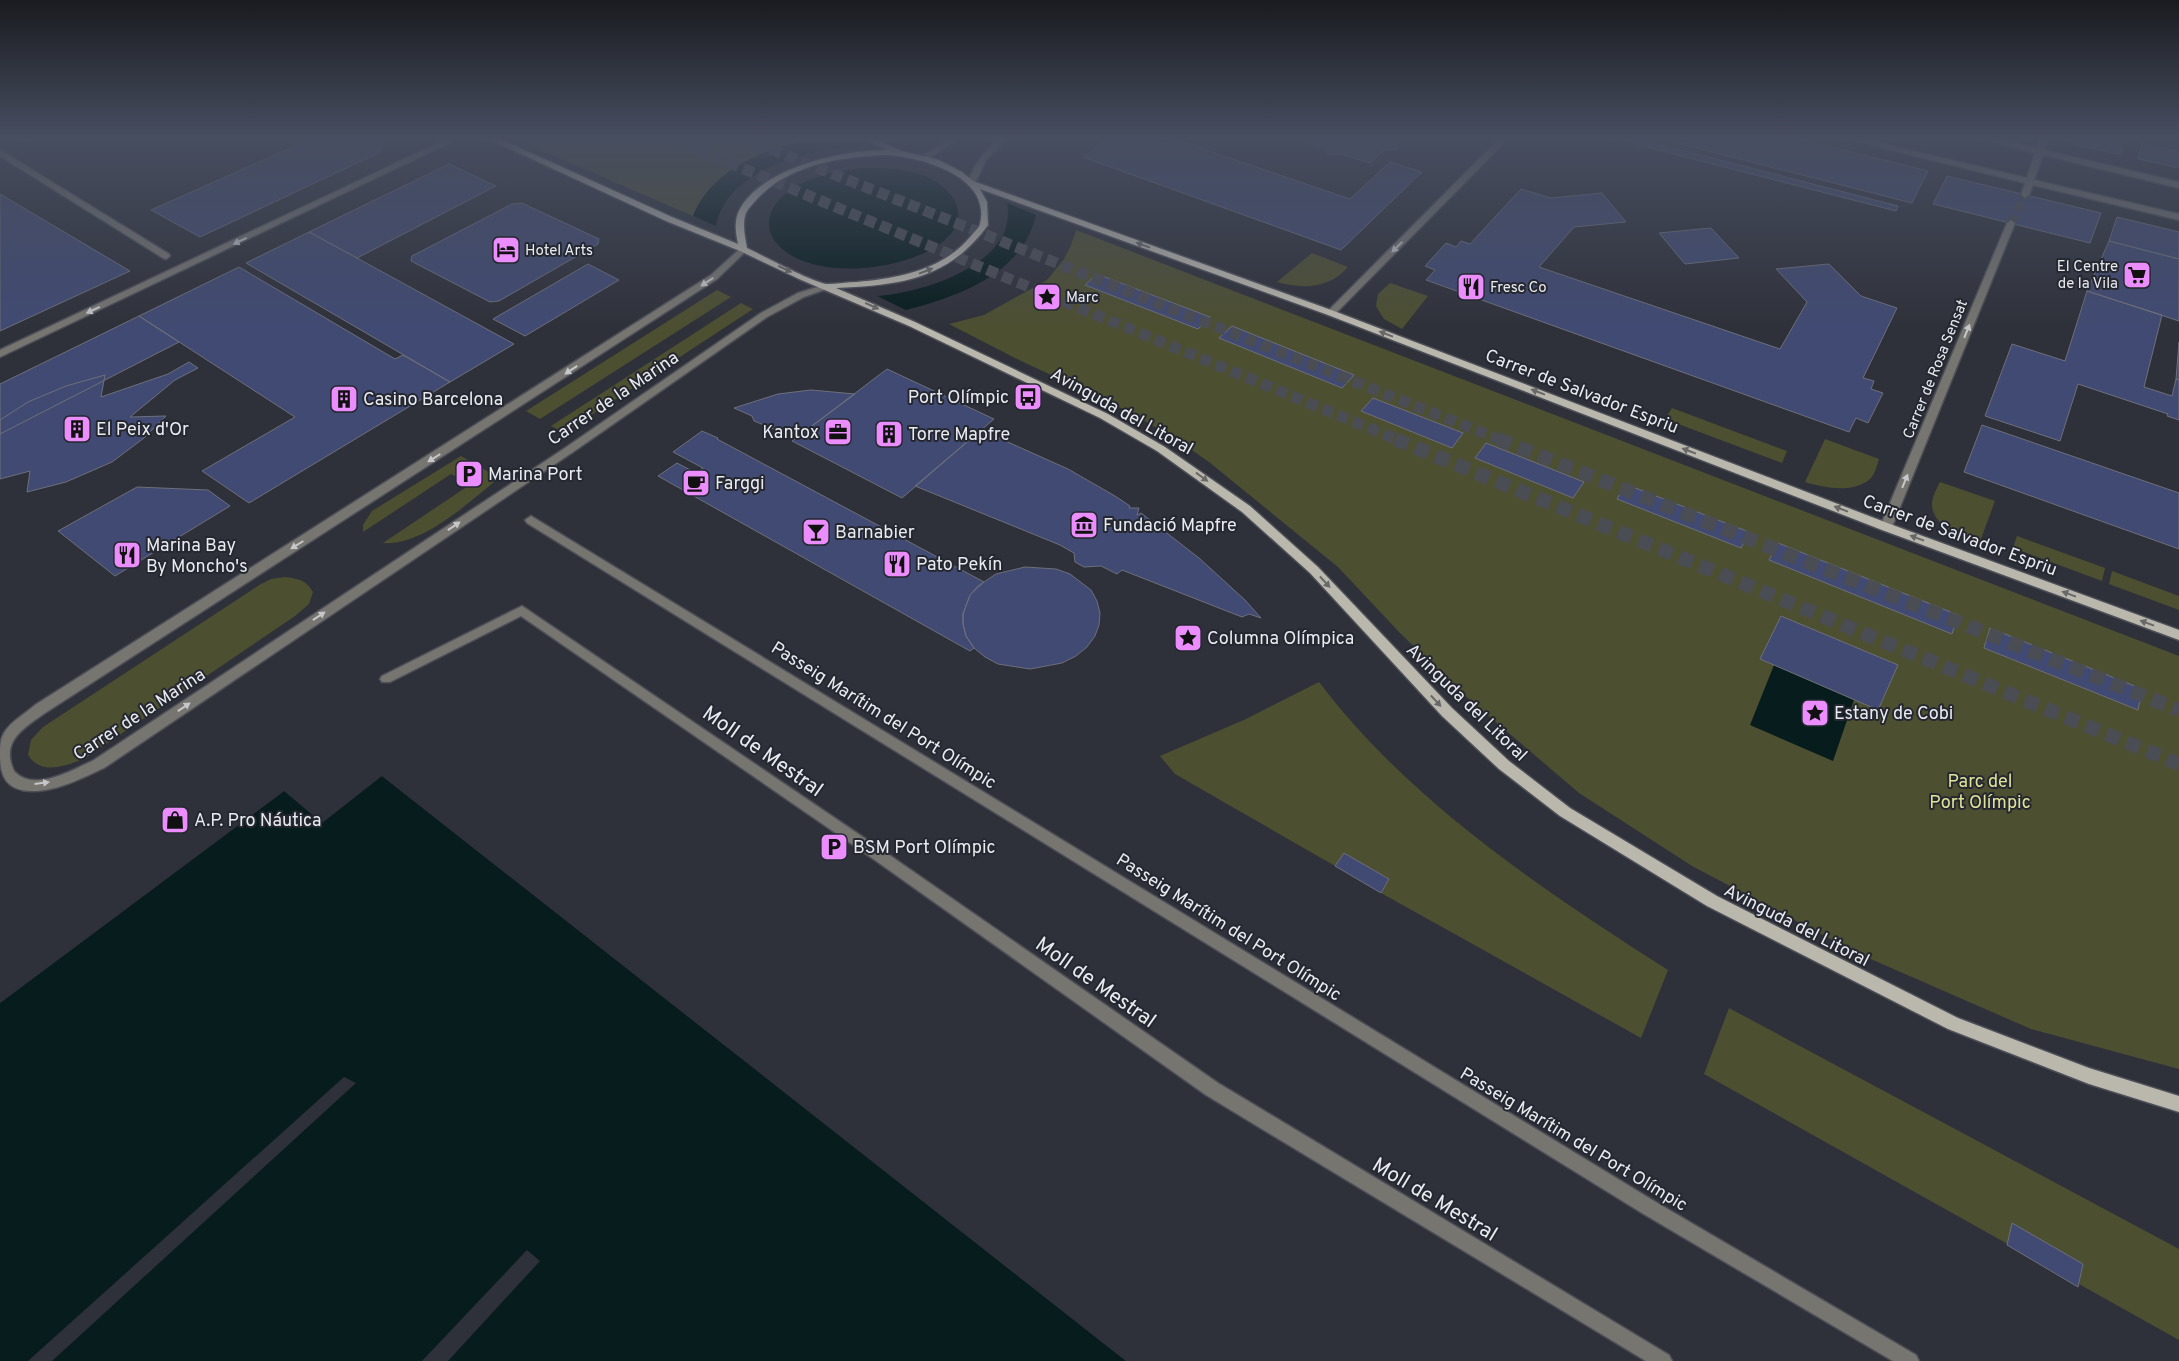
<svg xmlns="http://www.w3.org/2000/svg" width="2179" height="1361" viewBox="0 0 2179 1361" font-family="Overpass,sans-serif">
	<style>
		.green { fill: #4d4f31 }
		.water { fill: #071c1d }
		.pier { fill: #2f313a }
		.building { fill: #414a72; stroke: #6d707a }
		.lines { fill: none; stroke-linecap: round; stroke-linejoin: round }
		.minor-tunnel { stroke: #4b4d55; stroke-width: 9; stroke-dasharray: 9 4.5; stroke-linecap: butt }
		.highway-tunnel-far1 { stroke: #4b4d55; stroke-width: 11; stroke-dasharray: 11 5.5; stroke-linecap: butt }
		.highway-tunnel { stroke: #4b4d55; stroke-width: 14; stroke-dasharray: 14 8; stroke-linecap: butt }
		.minor-casing { stroke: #4d4f57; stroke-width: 3 }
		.major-casing { stroke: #4d4f57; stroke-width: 3 }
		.minor { fill: #767570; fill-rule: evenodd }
		.major { fill: #bab7ad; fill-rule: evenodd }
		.oneway { fill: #c6c7ca }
		.oneway2 { fill: #686868 }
		.labels { text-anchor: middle; stroke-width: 4; stroke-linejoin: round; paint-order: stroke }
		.far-poi-label { font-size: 15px; fill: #e8eaf0; stroke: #252830; text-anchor: start }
		.far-street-label { font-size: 15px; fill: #e8eaf0; stroke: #252830 }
		.street-label { font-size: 18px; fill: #e8eaf0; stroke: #252830 }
		.poi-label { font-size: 18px; fill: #e8eaf0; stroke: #252830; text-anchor: start }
		.park-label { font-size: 18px; fill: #e0e397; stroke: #252830 }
		.near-street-label { font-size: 21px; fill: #e8eaf0; stroke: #252830 }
	</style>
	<rect width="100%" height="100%" fill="#2f313a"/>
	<path class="green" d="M517,137h304c-48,8 -109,30 -128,79l-164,-71z
		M1076,230l1103,426v413l-148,-40 -174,-76 -165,-87 -113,-73 -117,-100 -62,-60 -62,-66 -129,-105 -33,-23 -51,-29 -110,-52 -66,-34 35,-9 63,-35 17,-21 7,-14z
		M1312,253l36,14c-19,22 -45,22 -71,15z
		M1390,283l38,13 -26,33 -18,-10 -8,-13 2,-12z
		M717,290l14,7 -191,122 -14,-8z
		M741,303l12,6 -189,124 -13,-7z
		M1672,408l115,43 -5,12 -117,-44z
		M1825,439l54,20c-2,6 -4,15 -8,19 -16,16 -47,10 -66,4z
		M461,456l38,22c-30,24 -76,68 -116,65l88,-59 -20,-10 -88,58v-7l9,-14z
		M1940,482l55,19 -17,46c-15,-7 -47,-23 -46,-43 0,-7 5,-16 8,-22z
		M2017,536l88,32 -3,13 -89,-33z
		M2112,571l67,25v14l-70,-26z
		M285,577c14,2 21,3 28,15l-4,12 -14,12 -208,141c-20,9 -46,19 -59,-2l3,-15 12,-13 218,-143 10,-5z
		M1319,682c91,120 224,208 349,288l-27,68 -260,-145 8,-14 -45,-25 -9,12 -160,-92 -15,-18 86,-37z
		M1729,1008l450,241v91l-475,-266z"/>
	<path class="water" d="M821,137h16l22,8c-49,5 -132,23 -143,81l-23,-10c19,-49 80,-71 128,-79z
		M862,168c29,0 68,1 88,26 48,59 -122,104 -172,51 -9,-10 -12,-23 -6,-35 17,-30 59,-38 90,-42z
		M1007,203l29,12c-13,59 -77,81 -130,95l-29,-14c45,-3 142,-32 130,-93z
		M1774,665l80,35 -21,61 -83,-36z
		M382,776l744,585h-1126v-358l284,-212 38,32z"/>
	<path class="pier" d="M384,775l743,584 1,2h-2l-744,-585z
		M282,790l2,1 -284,212v-3z
		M344,1077l12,6 -304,278h-24z
		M527,1250l13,11 -92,100h-26z"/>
	<path class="building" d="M19,137h24l-13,6z
		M287,137h98v4l-5,11 -8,4 -172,81 -49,-27 146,-65z
		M1110,137l32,1 1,2 28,-2 179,61 40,-37 32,10 -81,78 -258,-93z
		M1299,137h100l-5,5 5,7 -14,1 -15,13 -28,-9 -14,1 -4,-7 -27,-9z
		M1615,137h16l267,69 -2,5 -281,-72z
		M1653,137h137l138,34 -16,32z
		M2045,137h79l-3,18z
		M2142,143l37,9v16l-41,-9z
		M449,164l47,22 -139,72 -48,-26z
		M1947,176l154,37 -11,30 -157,-39z
		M1521,189l30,9 51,-5 24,29 -52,5 -35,40 241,82 27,-47 -31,-33 53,-5 32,32 36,12 -34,70 11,3 -3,8 12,4 -15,30 -12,-5 -7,14 -423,-152 9,-10 -10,-4 21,-23 10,4 5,-6 9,3z
		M0,194l130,77 -130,60z
		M522,203l77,36 -1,5 -99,57 -9,1 -79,-41 1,-5 100,-52z
		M2117,217l62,15v27l-70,-18z
		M1711,228l28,30 -54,6 -26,-31z
		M309,232l48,26 157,86 -64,38 -204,-119z
		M2109,241l70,18v62l-92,-30z
		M588,264l31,16 -94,56 -32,-17z
		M239,267l156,92 8,-4 47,27 -201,121 -47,-32 93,-54 -156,-101z
		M1097,274l113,43 -12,12 -113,-44z
		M2087,291l75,24 -18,72 28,9 4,-17 3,1v40l-12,-4 1,-2 -90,-30 -18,57 -75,-25 27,-72 53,17z
		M139,316l40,26 -179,92v-50z
		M1232,326l122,49 -12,13 -123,-50z
		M2179,342v38l-3,-1z
		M189,362l9,6 -23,12 -45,37 36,-1 -22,22 -32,24 -46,20 -39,10 3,-21 -30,8v-59l28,-18 38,-16 39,-11 -4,22 67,-23z
		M887,369l107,50 -92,79 -110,-57z
		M811,390l44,4 -59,44 -42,-17 -2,-5 -18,-8 44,-14z
		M1373,398l90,35 -11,15 -91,-37z
		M1982,425l197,68v56l-215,-77z
		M981,430l87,39 47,27 15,10 -1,2h10l-2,7 4,-2 58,45 46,42 16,18 -12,-4 -7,3 -120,-47 -5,4 -16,-8 -17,1 -9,-5 -1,-9 -14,-8 -145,-59z
		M702,431l16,7 -1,1 267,143 -14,13 -7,19v10l3,12 8,12 -4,3 -312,-175 19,-13 19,10 7,-5 -30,-16z
		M1486,443l98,39 -11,16 -98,-40z
		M1625,484l124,48 -8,16 -124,-49z
		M137,487l71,3 22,16 -115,70 -57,-45z
		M1778,543l180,72 -6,19 -183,-74z
		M1025,567l31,2 14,5 21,16 6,11 3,12 -1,12 -4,11 -8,11 -11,9 -14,7 -32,6 -32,-5 -13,-7 -11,-9 -8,-12 -3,-12v-10l7,-19 8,-9 18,-12z
		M1781,616l117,49 -20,45 -118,-51z
		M1990,628l152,61 -4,21 -154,-62z
		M1344,853l45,26 -8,14 -46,-27z
		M2012,1223l71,41 -5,23 -71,-42z"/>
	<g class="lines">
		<path class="minor-tunnel" d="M2011,223l14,-28"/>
		<path class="highway-tunnel-far1" d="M667,137l731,303
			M740,137l761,303"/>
		<path class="highway-tunnel" d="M1395,439l784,325
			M1498,439l681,271"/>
		<defs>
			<path id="minor" d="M451,137h11l-462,220v-7z
				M952,137h10l-36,23 -7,-2z
				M984,137h9l-4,2z
				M1001,137h10l-24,21 -13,27h-6l-1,-2c8,-19 17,-33 34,-46z
				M1501,137h9l-176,178h-6v-4z
				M1838,137h16l173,41 8,-25 -60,-16h16l46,11 4,-11h8l-5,13 135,32v6l-136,-33 -9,25 145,34v6l-146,-35 -4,10 -4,3 -4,-3 4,-12z
				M0,150l169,104 1,2 -4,3 -3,-1 -163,-102z
				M2011,220l4,3 -123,304 -2,3h-8l-2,-3 127,-304z
				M743,246l4,3 -1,2 -29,28 -672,434c-21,15 -45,28 -31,58 19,22 59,-1 80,-11l471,-312 196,-135 37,-20 29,-9 5,3 -28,10 -37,20 -194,135 -469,316c-22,10 -48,24 -74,23 -23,-1 -30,-14 -30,-36 0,-8 0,-15 4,-22 7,-12 21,-19 31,-28l676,-430z
				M531,516l1123,685 262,154 3,6h-26l-251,-148 -1115,-690 -2,-3z
				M522,606l360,244 336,233 451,272 3,6h-26l-440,-266 -334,-237 -351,-242 -131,66h-8l-2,-3 2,-3z"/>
			<path id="major" d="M484,137h12l176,80 66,27c-2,-10 -4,-21 0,-31 19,-45 107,-64 151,-63l-31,-13h12l32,14 37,9 23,12 11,9 361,130 556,213 289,106v10l-297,-110 -554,-215 -348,-126 7,13 1,23c-40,55 -88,60 -152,63l79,34 193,92 57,33 85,59 68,61 134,141 57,53 61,47 147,88 241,122 131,50 90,28v16l-90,-28 -141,-55 -241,-123 -147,-90 -61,-47 -57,-53 -132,-143 -68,-61 -85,-61 -57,-33 -191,-92 -110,-47 -59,-28 -74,-30zM884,155c34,1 108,20 96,69 -1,4 -6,8 -9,12 -28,34 -72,42 -114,46 -9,0 -20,2 -30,2 -13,-1 -65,-29 -80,-36 -2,-11 -5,-24 -1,-35 3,-6 8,-10 12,-15 31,-33 82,-41 126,-43z"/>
		</defs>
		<use href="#minor" class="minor-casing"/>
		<use href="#major" class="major-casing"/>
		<use href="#minor" class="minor"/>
		<use href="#major" class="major"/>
	</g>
	<defs><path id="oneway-solid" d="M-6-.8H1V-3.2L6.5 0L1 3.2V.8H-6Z" transform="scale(1.25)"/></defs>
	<g class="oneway">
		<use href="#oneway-solid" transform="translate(240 241) rotate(155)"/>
		<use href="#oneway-solid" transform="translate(1397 247) rotate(135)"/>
		<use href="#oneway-solid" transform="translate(707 282) rotate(147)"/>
		<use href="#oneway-solid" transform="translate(93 310) rotate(155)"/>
		<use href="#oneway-solid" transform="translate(1967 331) rotate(-68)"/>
		<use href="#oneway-solid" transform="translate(571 370) rotate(147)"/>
		<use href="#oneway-solid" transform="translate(434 458) rotate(148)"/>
		<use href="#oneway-solid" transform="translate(1905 481) rotate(-68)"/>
		<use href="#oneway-solid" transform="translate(454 526) rotate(-34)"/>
		<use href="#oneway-solid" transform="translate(297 545) rotate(148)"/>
		<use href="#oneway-solid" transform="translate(319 616) rotate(-34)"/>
		<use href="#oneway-solid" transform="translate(184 707) rotate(-34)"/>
		<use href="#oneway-solid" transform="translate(42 783) rotate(-7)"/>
	</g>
	<g class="oneway2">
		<use href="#oneway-solid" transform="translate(1143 245) rotate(-160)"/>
		<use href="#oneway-solid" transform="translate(785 269) rotate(25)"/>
		<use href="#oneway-solid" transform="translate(926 271) rotate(-21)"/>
		<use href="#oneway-solid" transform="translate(872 306) rotate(24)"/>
		<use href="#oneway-solid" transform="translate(1386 334) rotate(-159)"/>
		<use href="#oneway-solid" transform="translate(1538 392) rotate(-159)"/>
		<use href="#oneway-solid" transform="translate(1689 451) rotate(-159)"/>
		<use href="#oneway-solid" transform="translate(1202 477) rotate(36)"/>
		<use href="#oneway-solid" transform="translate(1841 509) rotate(-159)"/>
		<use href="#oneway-solid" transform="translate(1917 538) rotate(-160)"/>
		<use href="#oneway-solid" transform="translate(1325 582) rotate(47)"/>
		<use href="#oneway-solid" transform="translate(2069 594) rotate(-160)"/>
		<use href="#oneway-solid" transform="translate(2147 623) rotate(-160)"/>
		<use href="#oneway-solid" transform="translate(1436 701) rotate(47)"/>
	</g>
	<linearGradient id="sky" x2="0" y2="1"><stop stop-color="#1a1b20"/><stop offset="0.42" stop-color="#474e60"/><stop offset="1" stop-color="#474e60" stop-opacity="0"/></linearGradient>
	<rect width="2179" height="328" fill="url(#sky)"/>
	<defs>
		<symbol id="hotel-square" viewBox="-11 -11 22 22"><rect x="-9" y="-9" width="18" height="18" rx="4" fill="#eb8dfc" stroke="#252830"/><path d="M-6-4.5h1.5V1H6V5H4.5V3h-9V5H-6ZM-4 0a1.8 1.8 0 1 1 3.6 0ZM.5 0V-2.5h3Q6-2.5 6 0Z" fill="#111"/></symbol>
		<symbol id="supermarket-square" viewBox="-11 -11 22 22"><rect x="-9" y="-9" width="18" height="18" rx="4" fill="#eb8dfc" stroke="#252830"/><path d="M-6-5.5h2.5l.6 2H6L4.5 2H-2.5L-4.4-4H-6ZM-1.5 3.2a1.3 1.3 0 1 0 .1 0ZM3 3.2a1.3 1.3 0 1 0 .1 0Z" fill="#111"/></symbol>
		<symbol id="restaurant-square" viewBox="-11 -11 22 22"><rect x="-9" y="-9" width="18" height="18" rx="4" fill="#eb8dfc" stroke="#252830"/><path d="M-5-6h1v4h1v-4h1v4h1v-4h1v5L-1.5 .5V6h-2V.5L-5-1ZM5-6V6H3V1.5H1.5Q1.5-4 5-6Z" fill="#111"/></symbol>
		<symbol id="sight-square" viewBox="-11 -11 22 22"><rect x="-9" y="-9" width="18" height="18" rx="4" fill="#eb8dfc" stroke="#252830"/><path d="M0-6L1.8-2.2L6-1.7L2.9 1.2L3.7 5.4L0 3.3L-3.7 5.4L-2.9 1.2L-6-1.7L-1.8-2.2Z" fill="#111"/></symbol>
		<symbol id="bus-square" viewBox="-11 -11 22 22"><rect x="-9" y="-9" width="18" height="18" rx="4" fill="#eb8dfc" stroke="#252830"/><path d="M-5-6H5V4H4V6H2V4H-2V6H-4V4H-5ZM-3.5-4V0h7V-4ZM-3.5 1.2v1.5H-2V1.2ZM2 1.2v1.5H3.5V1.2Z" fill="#111"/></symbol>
		<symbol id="building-square" viewBox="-11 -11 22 22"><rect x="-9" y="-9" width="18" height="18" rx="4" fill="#eb8dfc" stroke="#252830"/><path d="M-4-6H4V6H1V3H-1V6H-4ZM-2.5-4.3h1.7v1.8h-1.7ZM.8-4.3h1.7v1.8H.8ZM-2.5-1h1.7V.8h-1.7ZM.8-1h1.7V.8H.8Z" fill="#111"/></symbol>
		<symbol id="office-square" viewBox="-11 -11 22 22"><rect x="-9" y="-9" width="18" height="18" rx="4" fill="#eb8dfc" stroke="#252830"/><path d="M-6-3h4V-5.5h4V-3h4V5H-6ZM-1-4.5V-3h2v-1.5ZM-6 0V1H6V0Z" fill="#111"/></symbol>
		<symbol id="parking-square" viewBox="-11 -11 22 22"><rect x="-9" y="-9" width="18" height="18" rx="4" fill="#eb8dfc" stroke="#252830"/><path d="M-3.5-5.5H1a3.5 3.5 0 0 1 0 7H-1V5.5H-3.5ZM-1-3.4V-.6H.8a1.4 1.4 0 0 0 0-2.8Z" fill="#111"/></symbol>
		<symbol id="cafe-square" viewBox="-11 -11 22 22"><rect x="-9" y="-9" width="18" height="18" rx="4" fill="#eb8dfc" stroke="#252830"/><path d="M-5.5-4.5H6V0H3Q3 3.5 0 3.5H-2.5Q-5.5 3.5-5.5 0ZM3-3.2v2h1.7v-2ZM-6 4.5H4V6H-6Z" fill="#111"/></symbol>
		<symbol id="museum-square" viewBox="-11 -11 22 22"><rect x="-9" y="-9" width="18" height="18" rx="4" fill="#eb8dfc" stroke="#252830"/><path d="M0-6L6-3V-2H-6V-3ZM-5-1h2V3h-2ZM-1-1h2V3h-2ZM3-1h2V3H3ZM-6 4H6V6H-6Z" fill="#111"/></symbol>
		<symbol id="bar-square" viewBox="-11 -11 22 22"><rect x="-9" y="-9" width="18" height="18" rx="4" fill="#eb8dfc" stroke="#252830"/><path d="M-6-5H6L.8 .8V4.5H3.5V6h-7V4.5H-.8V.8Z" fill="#111"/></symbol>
		<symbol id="shop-square" viewBox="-11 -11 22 22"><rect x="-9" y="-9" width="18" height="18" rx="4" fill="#eb8dfc" stroke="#252830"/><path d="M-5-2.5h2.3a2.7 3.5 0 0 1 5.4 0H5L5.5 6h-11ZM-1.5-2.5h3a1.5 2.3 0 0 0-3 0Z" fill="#111"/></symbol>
	</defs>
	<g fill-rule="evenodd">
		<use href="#hotel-square" x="490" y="234" width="32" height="32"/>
		<use href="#supermarket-square" x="2121" y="259" width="32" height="32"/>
		<use href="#restaurant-square" x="1455" y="271" width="32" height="32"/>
		<use href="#sight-square" x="1031" y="281" width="32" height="32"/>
		<use href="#bus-square" x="1012" y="381" width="32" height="32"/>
		<use href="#building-square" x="328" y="383" width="32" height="32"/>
		<use href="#building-square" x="61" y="413" width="32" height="32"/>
		<use href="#office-square" x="822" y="416" width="32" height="32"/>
		<use href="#building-square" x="873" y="418" width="32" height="32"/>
		<use href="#parking-square" x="453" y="458" width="32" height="32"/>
		<use href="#cafe-square" x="680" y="467" width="32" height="32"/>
		<use href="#museum-square" x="1068" y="509" width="32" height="32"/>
		<use href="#bar-square" x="800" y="516" width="32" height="32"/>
		<use href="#restaurant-square" x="111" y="539" width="32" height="32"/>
		<use href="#restaurant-square" x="881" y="548" width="32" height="32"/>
		<use href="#sight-square" x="1172" y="622" width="32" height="32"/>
		<use href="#sight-square" x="1799" y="697" width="32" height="32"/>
		<use href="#shop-square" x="159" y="804" width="32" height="32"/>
		<use href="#parking-square" x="818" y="831" width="32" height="32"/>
	</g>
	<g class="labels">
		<g class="far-poi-label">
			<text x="525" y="255">Hotel Arts</text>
			<text x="2118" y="271" text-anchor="end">El Centre<tspan x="2118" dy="17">de la Vila</tspan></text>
			<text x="1490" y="292">Fresc Co</text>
			<text x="1066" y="302">Marc</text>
		</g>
		<g class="far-street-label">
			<text transform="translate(1935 369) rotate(-68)" y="5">Carrer de Rosa Sensat</text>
		</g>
		<g class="street-label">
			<text transform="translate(1582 391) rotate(21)" y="6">Carrer de Salvador Espriu</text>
			<text transform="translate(613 398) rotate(-34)" y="6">Carrer de la Marina</text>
			<text transform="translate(1122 411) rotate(29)" y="6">Avinguda del Litoral</text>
			<text transform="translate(1960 535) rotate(20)" y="6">Carrer de Salvador Espriu</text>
			<text transform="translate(1467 702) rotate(44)" y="6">Avinguda del Litoral</text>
			<text transform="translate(139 714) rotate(-33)" y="6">Carrer de la Marina</text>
			<text transform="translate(884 715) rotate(32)" y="6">Passeig Marítim del Port Olímpic</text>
			<text transform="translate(1797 925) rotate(27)" y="6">Avinguda del Litoral</text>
			<text transform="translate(1229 927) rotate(32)" y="6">Passeig Marítim del Port Olímpic</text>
			<text transform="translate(1574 1139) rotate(31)" y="6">Passeig Marítim del Port Olímpic</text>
		</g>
		<g class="poi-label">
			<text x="1009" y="403" text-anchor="end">Port Olímpic</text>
			<text x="363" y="405">Casino Barcelona</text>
			<text x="96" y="435">El Peix d'Or</text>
			<text x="819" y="438" text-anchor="end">Kantox</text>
			<text x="908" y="440">Torre Mapfre</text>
			<text x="488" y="480">Marina Port</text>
			<text x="715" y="489">Farggi</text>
			<text x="1103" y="531">Fundació Mapfre</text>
			<text x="835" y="538">Barnabier</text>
			<text x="146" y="551">Marina Bay<tspan x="146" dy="21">By Moncho's</tspan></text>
			<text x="916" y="570">Pato Pekín</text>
			<text x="1207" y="644">Columna Olímpica</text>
			<text x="1834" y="719">Estany de Cobi</text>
			<text x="194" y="826">A.P. Pro Náutica</text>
			<text x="853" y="853">BSM Port Olímpic</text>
		</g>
		<g class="park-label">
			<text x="1980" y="787">Parc del<tspan x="1980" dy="21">Port Olímpic</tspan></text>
		</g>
		<g class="near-street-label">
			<text transform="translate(763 751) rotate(35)" y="7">Moll de Mestral</text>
			<text transform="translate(1096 982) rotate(35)" y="7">Moll de Mestral</text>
			<text transform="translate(1435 1199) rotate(31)" y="7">Moll de Mestral</text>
		</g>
	</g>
</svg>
